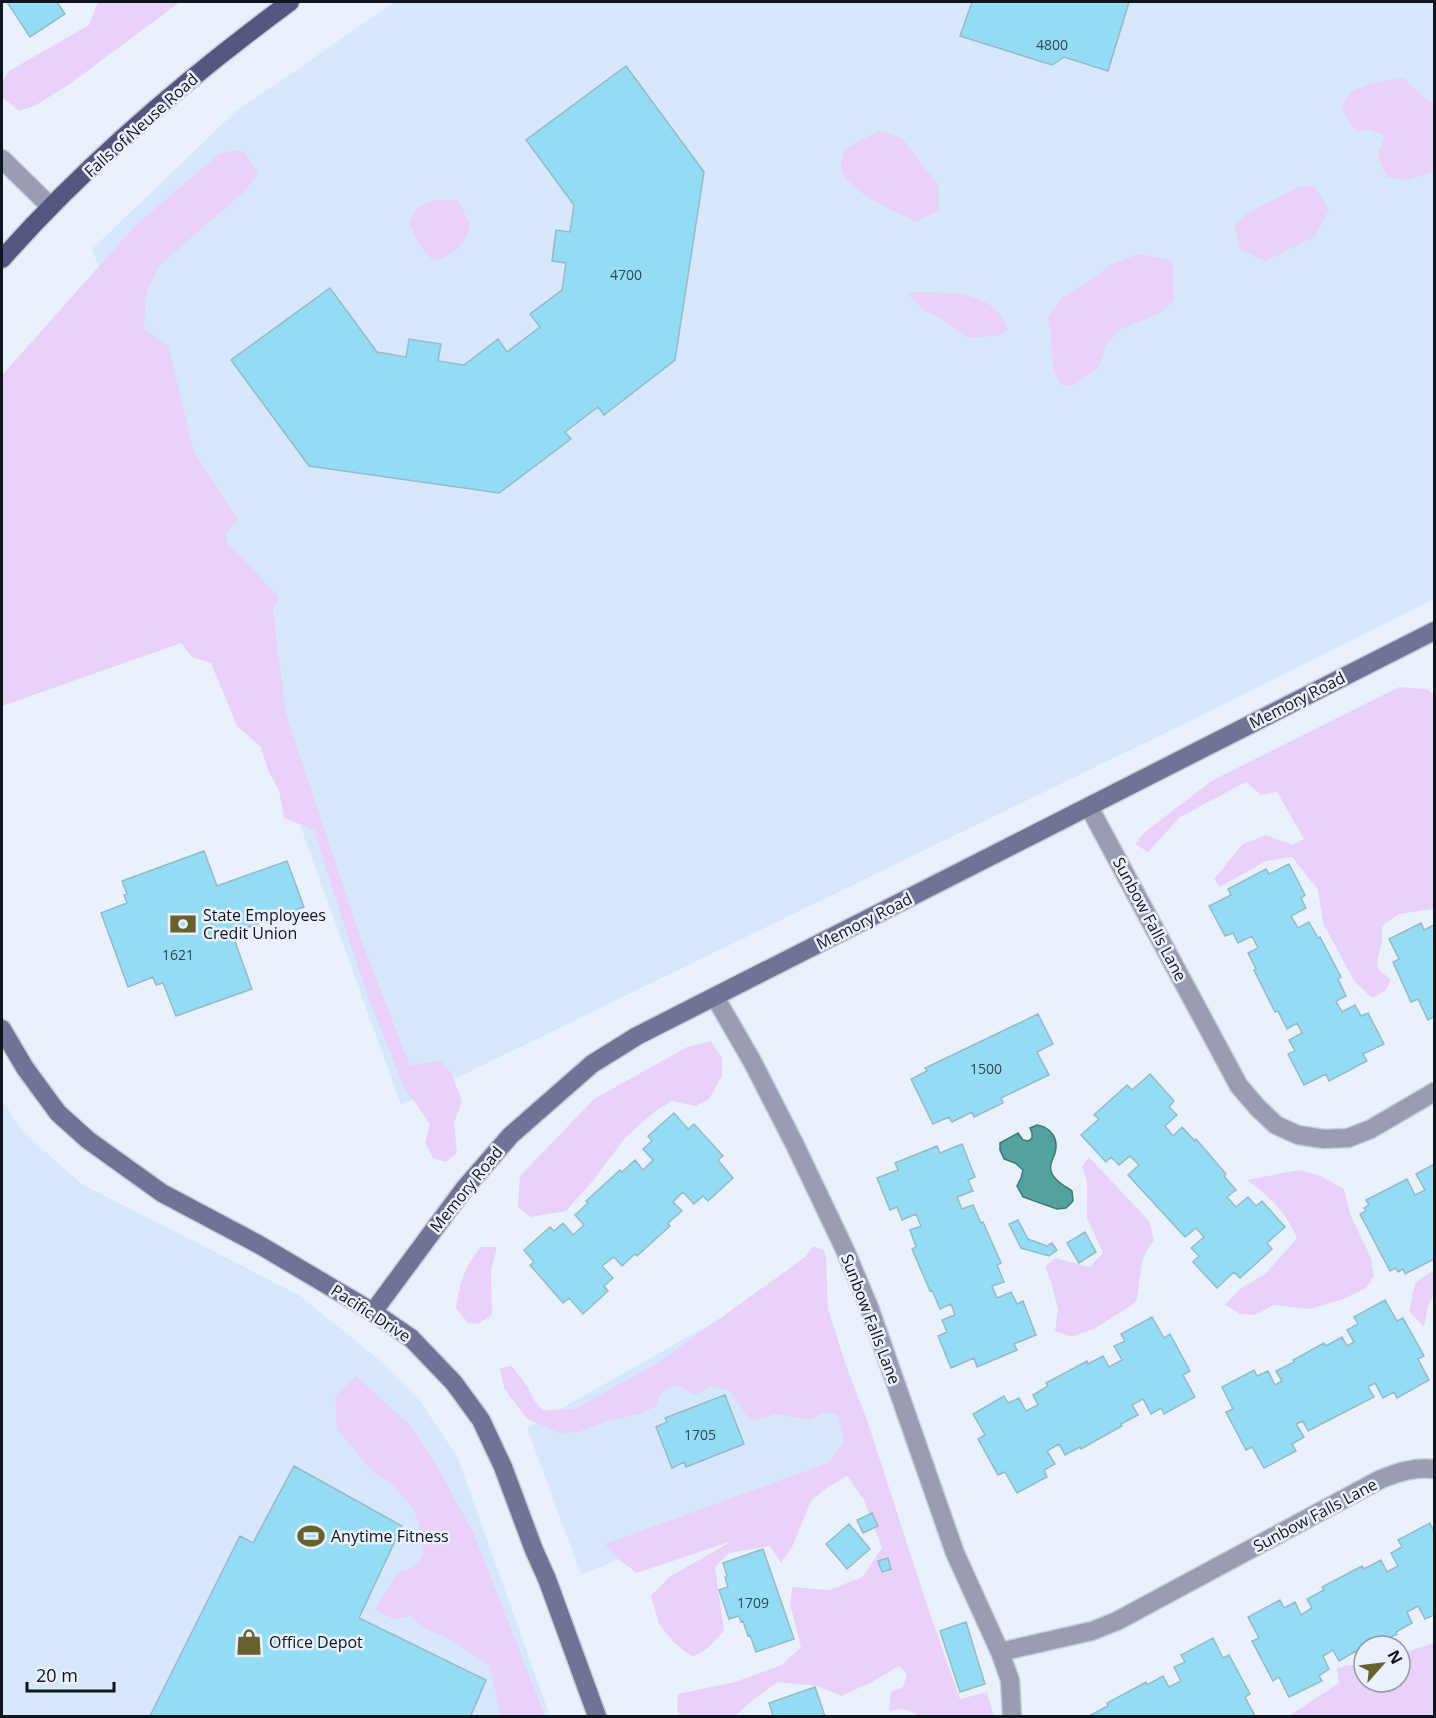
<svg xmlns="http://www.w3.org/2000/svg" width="1436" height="1718" viewBox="0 0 1436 1718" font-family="'Open Sans',sans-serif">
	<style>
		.built { fill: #d8e8fc }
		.green { fill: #e9d1fa }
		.water { fill: #53a29f; stroke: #3e7878; stroke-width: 1.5 }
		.building { fill: #95dcf5; stroke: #96bac7; stroke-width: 1.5 }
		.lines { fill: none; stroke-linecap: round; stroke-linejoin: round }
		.street-casing { stroke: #c6cfd8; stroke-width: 21 }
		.secondary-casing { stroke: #c6cfd8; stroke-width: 21 }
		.primary-casing { stroke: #c6cfd8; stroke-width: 21 }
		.street { stroke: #9a9cb4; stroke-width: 18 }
		.secondary { stroke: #717396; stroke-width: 18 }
		.primary { stroke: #54567f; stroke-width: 18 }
		.labels { text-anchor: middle; stroke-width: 5; stroke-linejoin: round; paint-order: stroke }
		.number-label { font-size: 14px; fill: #2f4753 }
		.street-label { font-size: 16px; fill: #0d151d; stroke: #e9f2fc }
		.poi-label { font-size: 16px; fill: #0d151d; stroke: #e9f2fc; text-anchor: start }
	</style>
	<rect width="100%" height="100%" fill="#e9f2fc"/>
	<path class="built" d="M394,2h1040v597l-244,122 -789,384 -309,-856 145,-139 68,-46z
		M2,1100l22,33 58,51 217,111 77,62 44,44 38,57 92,258h-548z
		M802,1272l64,184 -285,119 -54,-147z"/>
	<path class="green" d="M98,2h82l-113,84 -31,19 -17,6 -17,-14v-15l7,-11 80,-46z
		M1404,78l16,16 14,10v67l-26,9 -21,-3 -10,-22 8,-19 -17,-7 -10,3 -7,-6 -10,-19 11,-16 20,-8z
		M878,131l24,7 36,47 1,25 -23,12c-21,-11 -66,-28 -74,-52 -2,-5 0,-14 1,-20z
		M236,150l9,2 13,22 -13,17 -85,74 -14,27 -2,37 24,16 26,107 44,68 -12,13v8l53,56 -6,14 13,102 75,226 49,127 30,-6 12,15 10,26 -8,22 3,30 -11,9 -13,-4 -8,-15 5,-19 -26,-37 -40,-101 -50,-156 -30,-12 -5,-27 -11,-21 -7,-23 -24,-21 -26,-63 -19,-6 -11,-14 -179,63v-331l134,-150 83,-71z
		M1300,186h14l15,24 -15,27 -48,24 -24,-10 -8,-23 10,-13z
		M437,200h21l13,26c-9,22 -15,27 -36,35 -15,-10 -20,-24 -26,-40l10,-15z
		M1139,254l34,7 1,40 -16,13 -37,15 -14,13 -8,25 -27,19 -12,-2 -6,-13 -6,-55 15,-19 33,-20 15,-13z
		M907,292c29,1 65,-3 88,17 6,5 9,14 13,20l-7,6 -21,2h-15l-22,-17 -21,-11z
		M1399,687l28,2 7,6v214l-35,5 -17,12v17l-5,18 1,8 13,11 -6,11 -13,7 -18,-17 -31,-58 -5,-33 -26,-33 -26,4 -46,26 -6,-8 29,-35 23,-9 27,10 11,-6 -27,-47 -16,3 -15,-13 -66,35 -32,35 -13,-8 11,-13 67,-51z
		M711,1041l11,17v18l-13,23 -13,7 -24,-5 -18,11 -29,26 -34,45 -25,28 -35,6 -13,-10 2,-31 74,-77 93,-52z
		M1089,1157l60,64 5,19c-16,18 -13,40 -18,62l-40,26 -24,9 -17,-6 3,-21 -6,-25 -7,-18 10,-9 35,9 13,-14 -16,-35v-37l-5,-14z
		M1299,1170l22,6 23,13 6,25 21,44 3,18 -8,12 -25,12 -32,9 -35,-4 -19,10 -15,-1 -15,-9 16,-17 24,-14 32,-36c-10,-25 -28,-42 -50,-58z
		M813,1246l11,4 2,8 2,51 20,62 19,49 61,188 32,91 27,-7 7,24h-75c-9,-7 -18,-8 -30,-5l2,-19 12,-5 4,-13 -8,-8 -27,16 -31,14 -23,-10 -40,-4 -25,18 -18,16h-55l-3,-7 1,-15 57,-12 47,-17 19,-18 -11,-43 2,-17 38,3 32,-13 20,-29 -18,-48 -17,-24 -19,11 -17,14 -18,44 -12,18 -11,-17 -41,7 -14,14 9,64 -16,17 -15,9 -18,-13 -16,-20 -8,-28 18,-19 63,-36 -95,32 -18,-13 -14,-16 223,-81 16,-20 -6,-28 -14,-3 -14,8 -34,-6 -26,7 -20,-30 -19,-5 -16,9 -18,-10 -16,7 -5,14 -13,7 -38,9 -26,10 -20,1 -33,-15 -22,-30 -4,-20 12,-2 17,23 5,11 9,10 32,-1 84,-47 127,-91 20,-15z
		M481,1247h16l-6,24 1,44 -14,9 -10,-1 -12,-15c4,-26 8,-41 25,-61z
		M1434,1270v25l-6,11 -4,21 -15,-16 6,-28z
		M356,1376l54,49 29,45 35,64 71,182h-45l-4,-24 -7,-27 -40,-26 -25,-11 -14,-12 -16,3 -19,-9 23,-38 16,-5 10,-14 -9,-42 -20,-24 -24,-17 -34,-41 -2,-33z
		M1434,1643v71l-5,2h-140l50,-33 -2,-14 9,-4 18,1v16h36v-28z"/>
	<path class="water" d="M1037,1125c14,2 22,14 18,28 -2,6 -6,12 -4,18 2,9 14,15 21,20l1,10 -7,7 -9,1 -34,-12 -6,-11 4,-8 2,-8 -8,-7 -11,-4 -4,-9v-7l18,-10 5,7 5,1 4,-3v-5l-2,-5z"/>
	<path class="building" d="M7,2h50l8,12 -35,23z
		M972,2h157l-21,69 -44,-14 -12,8 -92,-29z
		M626,66l78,106 -29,188 -71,55 -6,-8 -33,25 6,7 -72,54 -190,-27 -78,-106 99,-72 47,64 29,5 3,-18 32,5 -3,17 26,4 34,-26 9,13 33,-25 -10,-13 32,-24 4,-27 -14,-2 4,-31 14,2 4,-27 -48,-65z
		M204,851l13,35 70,-25 17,46 -72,26 20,56 -76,27 -13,-33 -7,2 -3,-8 -25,10 -27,-74 26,-10 -3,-8 3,-1 -5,-13z
		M1289,864l16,31 -4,3 5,10 -15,8 7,12 11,-6 9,16 2,-1 21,40 -3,2 8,17 -10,5 6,11 13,-7 6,11 7,-3 16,31 -21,10 4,7 -38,20 -3,-7 -22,11 -16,-31 7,-3 -6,-11 13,-7 -5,-10 -10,6 -9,-18 -3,1 -21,-42 2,-1 -8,-16 10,-5 -6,-12 -14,7 -5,-10 -8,3 -16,-30 22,-11 -3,-6 38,-20 3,5z
		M1421,923l3,7 10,-5v92l-6,3 -10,-21 -7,3 -18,-40 6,-3 -10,-20z
		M1038,1014l15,30 -16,8 12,23 -48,23 2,5 -29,14 -2,-5 -20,10 -3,-5 -16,7 -22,-45 16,-8 -2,-3z
		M1150,1074l24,27 -5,6 8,8 -12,11 8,10 9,-9 13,14 1,-2 30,35 -2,2 12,14 -9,7 9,10 12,-10 8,9 6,-5 23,26 -18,16 5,6 -32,29 -6,-6 -17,16 -24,-26 6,-6 -8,-8 13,-11 -8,-9 -11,9 -57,-62 11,-10 -9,-9 -11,9 -8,-8 -5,5 -25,-27 18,-16 -5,-4 33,-30 5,5z
		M674,1113l14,16 6,-5 29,32 -5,4 15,18 -25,23 -5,-5 -9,8 -11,-12 -10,10 9,9 -14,12 2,3 -33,30 -2,-2 -13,12 -8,-9 -12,9 11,12 -9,8 4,5 -25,23 -14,-16 -6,5 -33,-38 4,-3 -10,-12 26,-23 4,4 9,-8 10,12 11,-10 -9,-10 13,-12 -2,-2 34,-31 2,2 13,-12 8,10 10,-10 -10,-11 9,-8 -4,-5z
		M962,1144l13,33 -7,3 5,11 -16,6 5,12 11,-4 8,18 2,-1 18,41 -4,2 7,17 -12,4 5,12 14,-6 6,12 6,-3 13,34 -22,9 3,6 -40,17 -3,-9 -23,10 -13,-32 9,-4 -5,-12 13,-5 -4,-11 -11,5 -8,-19 -2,1 -18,-42 4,-2 -6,-17 11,-4 -5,-12 -14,6 -5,-13 -7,3 -13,-32 21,-8 -3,-7 42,-17 3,7z
		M1434,1164v95l-29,15 -2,-5 -5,3 -2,-4 -6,3 -30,-57 6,-3 -2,-3 5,-3 -3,-5 41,-21 8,16 10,-5 -9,-16z
		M1018,1220l10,19 19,7 5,-3 5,7 -8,6 -28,-8 -12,-24z
		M1085,1232l11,20 -17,11 -12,-20z
		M1385,1300l12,21 6,-3 21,38 -6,3 11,21 -32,18 -3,-6 -11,6 -8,-15 -7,4 6,10 -66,34 -5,-10 -7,3 8,13 -12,7 4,7 -32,17 -12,-21 -6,3 -20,-38 7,-3 -11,-22 32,-17 3,6 11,-5 7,14 7,-4 -6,-10 18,-9 -1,-2 31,-17 2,3 16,-9 5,9 7,-4 -7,-12 11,-6 -4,-7z
		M1152,1317l12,21 6,-4 20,37 -7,4 12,22 -31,17 -3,-6 -10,6 -8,-15 -11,6 6,10 -17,9 1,2 -41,23 -1,-2 -15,8 -6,-11 -12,7 8,13 -11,6 3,7 -30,16 -12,-21 -7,3 -20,-36 7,-4 -12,-21 31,-18 4,7 11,-5 7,13 12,-6 -5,-10 15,-9 -2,-3 41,-22 1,3 15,-8 6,11 13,-7 -8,-14 11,-5 -4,-7z
		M725,1395l19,49 -58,23 -2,-5 -12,6 -16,-41 11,-5 -2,-4z
		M294,1466l108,60 -43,92 127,62 -15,35 2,1h-323l90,-180 13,7z
		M872,1513l6,13 -15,7 -6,-13z
		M1430,1523l4,9v83l-9,4 -7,-13 -11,6 5,11 -16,9 1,2 -22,12h-11v5l-7,4 -1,-4 -17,10 -6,-11 -10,6 6,13 -10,7 3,5 -33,16 -10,-20 -6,4 -21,-40 7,-3 -11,-21 32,-17 4,8 11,-6 6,13 11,-7 -5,-9 17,-9 -2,-3 40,-21 2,3 17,-9 6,12 11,-6 -7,-13 11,-6 -4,-7z
		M849,1524l21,25 -23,20 -21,-25z
		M763,1549l31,90 -38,13 -6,-17 -2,1 -5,-15 -2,1 -2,-6 -10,3 -10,-29 9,-3 -3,-10 2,-1 -4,-13z
		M888,1558l3,11 -9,3 -4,-11z
		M966,1622l19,62 -25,8 -20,-61z
		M1213,1638l10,20 6,-3 21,39 -5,3 10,19h-163l-1,-1 17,-9 -1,-3 39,-21 1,3 16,-9 6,11 12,-6 -7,-14 11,-5 -4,-7z
		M815,1687l10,29h-52l-4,-13z"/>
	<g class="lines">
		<defs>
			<path id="street" d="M2,159l48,47
				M1089,807l150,279 19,22 18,17 22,10 26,4 24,-1 23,-9 63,-37
				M715,997l37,64 43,84 50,105 24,57 86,246 45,99 10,28 2,36
				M1000,1652l92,-21 25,-10 262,-141c19,-8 35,-13 55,-11"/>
			<path id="secondary" d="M2,1029l23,39 33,45 30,27 74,53 96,51 115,68 38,26 43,45 27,37 22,47 31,83 13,29 50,137
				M373,1312l91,-123 47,-54 81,-71 45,-28 797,-405"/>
			<path id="primary" d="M2,259c85,-96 185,-181 288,-257"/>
		</defs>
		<use href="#street" class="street-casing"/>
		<use href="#secondary" class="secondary-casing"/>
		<use href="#primary" class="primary-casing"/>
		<use href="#street" class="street"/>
		<use href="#secondary" class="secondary"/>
		<use href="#primary" class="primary"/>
	</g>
	<defs>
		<symbol id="bank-bare" viewBox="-9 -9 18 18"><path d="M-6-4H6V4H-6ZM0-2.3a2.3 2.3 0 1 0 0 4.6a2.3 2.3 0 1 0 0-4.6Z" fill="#67612d" stroke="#e9f2fc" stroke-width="2.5" paint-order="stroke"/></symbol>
		<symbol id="stadium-bare" viewBox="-9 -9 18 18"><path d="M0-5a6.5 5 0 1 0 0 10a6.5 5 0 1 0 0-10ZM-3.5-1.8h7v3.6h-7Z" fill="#67612d" stroke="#e9f2fc" stroke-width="2.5" paint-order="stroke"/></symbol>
		<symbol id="shop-bare" viewBox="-9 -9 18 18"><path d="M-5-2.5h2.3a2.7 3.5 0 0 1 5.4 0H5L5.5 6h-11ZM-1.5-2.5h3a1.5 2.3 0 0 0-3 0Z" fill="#67612d" stroke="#e9f2fc" stroke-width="2.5" paint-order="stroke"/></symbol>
	</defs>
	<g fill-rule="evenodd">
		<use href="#bank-bare" x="164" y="905" width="38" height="38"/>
		<use href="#stadium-bare" x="292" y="1517" width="38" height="38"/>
		<use href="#shop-bare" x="230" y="1623" width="38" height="38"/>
	</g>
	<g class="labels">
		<g class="number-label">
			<text x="1052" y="50">4800</text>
			<text x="626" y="280">4700</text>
			<text x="178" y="960">1621</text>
			<text x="986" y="1074">1500</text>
			<text x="700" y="1440">1705</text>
			<text x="753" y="1608">1709</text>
		</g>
		<g class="street-label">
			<text transform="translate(141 125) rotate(-42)" y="6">Falls of Neuse Road</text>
			<text transform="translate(1297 700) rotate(-27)" y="6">Memory Road</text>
			<text transform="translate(1150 919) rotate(62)" y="6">Sunbow Falls Lane</text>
			<text transform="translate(864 921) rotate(-27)" y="6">Memory Road</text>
			<text transform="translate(466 1189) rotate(-51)" y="6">Memory Road</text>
			<text transform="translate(371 1313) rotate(33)" y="6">Pacific Drive</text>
			<text transform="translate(871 1319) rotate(69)" y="6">Sunbow Falls Lane</text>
			<text transform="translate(1315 1515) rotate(-28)" y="6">Sunbow Falls Lane</text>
		</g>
		<g class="poi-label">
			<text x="203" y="921">State Employees<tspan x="203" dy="18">Credit Union</tspan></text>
			<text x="331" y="1542">Anytime Fitness</text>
			<text x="269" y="1648">Office Depot</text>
		</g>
	</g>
	<rect width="1436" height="1718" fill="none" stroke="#0d151d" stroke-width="6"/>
	<g transform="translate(1382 1664) rotate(62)"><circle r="28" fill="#e9f2fc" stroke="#919aa3" stroke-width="1.5"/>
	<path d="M0-4.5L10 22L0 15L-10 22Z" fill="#67612d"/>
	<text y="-9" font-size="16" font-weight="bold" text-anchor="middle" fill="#0d151d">N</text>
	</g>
	<path d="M27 1682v9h87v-9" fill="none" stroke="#0d151d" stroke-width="3"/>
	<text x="36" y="1682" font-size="18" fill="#0d151d" stroke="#e9f2fc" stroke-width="4.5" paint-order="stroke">20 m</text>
</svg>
